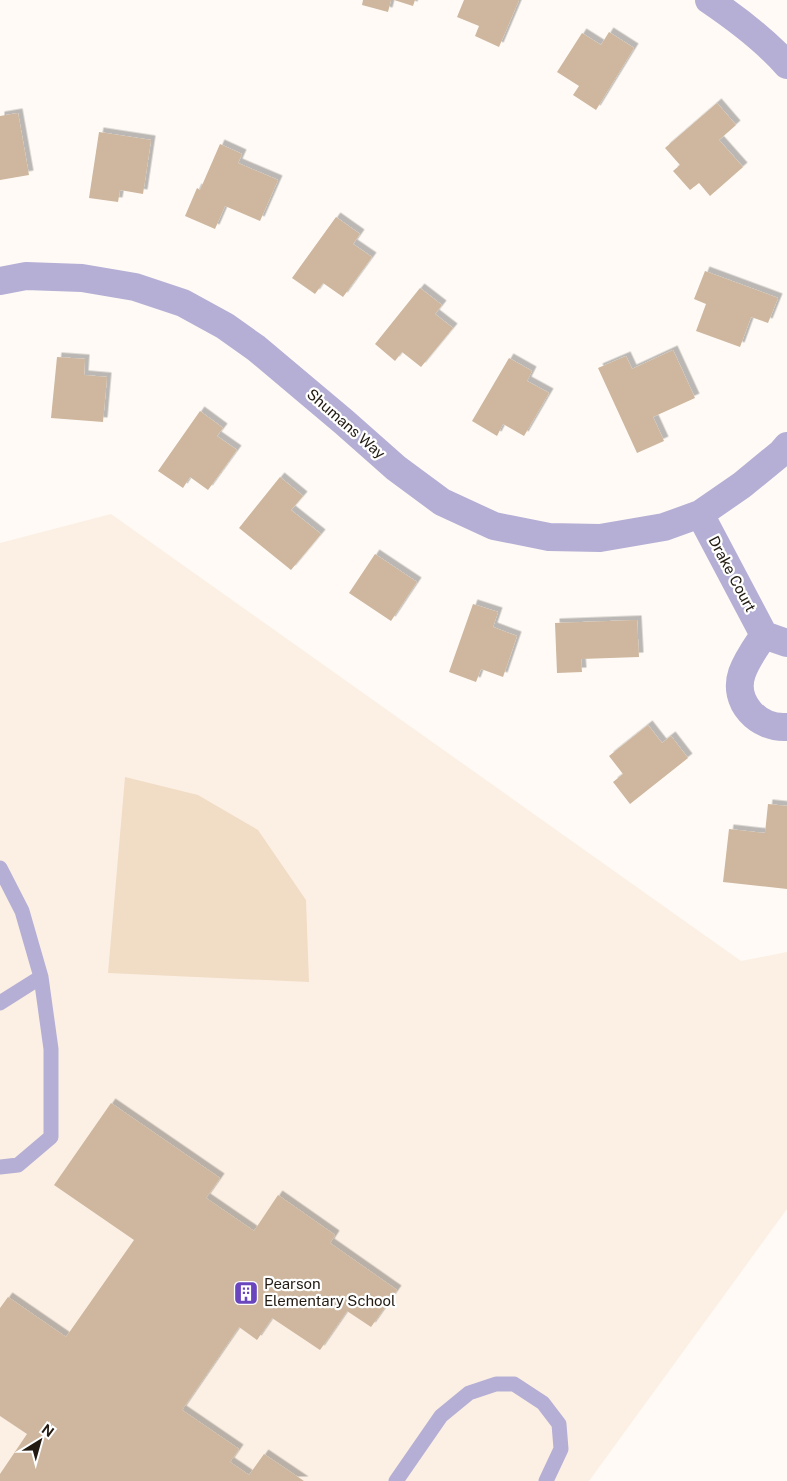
<svg xmlns="http://www.w3.org/2000/svg" width="787" height="1481" viewBox="0 0 787 1481" font-family="'Public Sans',sans-serif">
	<style>
		.built { fill: #fcf0e4 }
		.park { fill: #f1dcc6 }
		.building { fill: #ceb79e; filter: url(#shadow) }
		.lines { fill: none; stroke-linecap: round; stroke-linejoin: round }
		.lane { stroke: #b5afd5; stroke-width: 15 }
		.street { stroke: #b5afd5; stroke-width: 28 }
		.labels { text-anchor: middle; stroke-width: 4.5; stroke-linejoin: round; paint-order: stroke }
		.street-label { font-size: 15px; fill: #231b12; stroke: #fff }
		.poi-label { font-size: 15px; fill: #231b12; stroke: #fff; text-anchor: start }
	</style>
	<defs>
		<filter id="shadow"><feDropShadow dx="4.5" dy="-4.5" stdDeviation="0" flood-color="#0004"/></filter>
	</defs>
	<rect width="100%" height="100%" fill="#fffaf5"/>
	<path class="built" d="M111,514l630,447 46,-9v257l-198,272h-589v-938z"/>
	<path class="park" d="M125,777l73,18 60,35 48,70 3,82 -201,-9z"/>
	<path class="building" d="M363,0h28l-3,12 -26,-7z
		M394,0h21l-2,6z
		M464,0h55l-20,47 -24,-11 4,-10 -22,-9z
		M609,32l25,16 -38,62 -23,-15 6,-9 -22,-14 25,-39 19,12z
		M717,103l19,22 -17,15 24,27 -33,29 -11,-13 -9,7 -17,-19 7,-6 -15,-17z
		M18,113l11,62 -29,5v-64z
		M99,132l52,8 -8,54 -23,-4 -2,12 -29,-4z
		M220,144l22,10 -4,9 40,17 -18,41 -35,-15 -10,23 -30,-13 12,-28 3,2z
		M336,217l24,17 -7,10 19,13 -29,40 -20,-14 -8,11 -23,-16z
		M705,271l73,27 -10,25 -17,-6 -11,30 -44,-16 10,-27 -12,-5z
		M420,288l22,17 -7,9 18,14 -32,39 -19,-15 -7,9 -20,-17z
		M673,350l22,48 -42,19 11,24 -27,12 -39,-85 28,-12 6,13z
		M57,357l28,2 -1,16 23,2 -4,45 -52,-4z
		M509,358l23,13 -5,10 22,12 -25,43 -21,-12 -6,12 -25,-15z
		M200,411l23,17 -6,8 20,14 -29,40 -18,-13 -7,11 -25,-17z
		M280,477l23,19 -12,14 30,24 -30,36 -52,-42z
		M375,554l42,28 -26,39 -42,-28z
		M473,604l25,8 -5,15 24,9 -14,41 -22,-8 -5,13 -27,-10z
		M637,620l2,37 -58,2 1,13 -25,1 -2,-50z
		M648,725l14,18 9,-7 17,22 -58,46 -17,-22 10,-8 -14,-18z
		M768,804l19,2v83l-64,-7 6,-53 36,4z
		M111,1103l109,75 -14,20 48,33 24,-36 57,40 -5,8 67,47 -26,37 -24,-16 -27,39 -48,-32 -15,22 -18,-13 -57,83 57,39 -9,13 19,13 15,-21 40,27h-304v-7l27,-40 -27,-18v-108l8,-11 58,40 68,-97 -80,-55z"/>
	<g class="lines">
		<path class="lane" d="M0,868l22,43 19,66 10,72v88l-33,28 -18,2
			M0,1003l41,-26
			M396,1481l45,-65 28,-23 27,-9h18l29,19 16,21 2,25 -15,32"/>
		<path class="street" d="M709,0c28,19 55,39 78,65
			M0,281l26,-5 56,2 53,9 48,16 42,23 31,22 88,74 52,46 46,34 52,24 55,11 51,1 64,-11 36,-13 42,-29 39,-32 6,-7
			M700,514l64,121
			M787,643l-23,-8c-8,12 -17,24 -22,38 -10,29 16,56 45,54"/>
	</g>
	<defs>
		<symbol id="building-square" viewBox="-11 -11 22 22"><rect x="-9" y="-9" width="18" height="18" rx="4" fill="#6a46be" stroke="#fff"/><path d="M-4-6H4V6H1V3H-1V6H-4ZM-2.5-4.3h1.7v1.8h-1.7ZM.8-4.3h1.7v1.8H.8ZM-2.5-1h1.7V.8h-1.7ZM.8-1h1.7V.8H.8Z" fill="#fff"/></symbol>
	</defs>
	<g fill-rule="evenodd">
		<use href="#building-square" x="232" y="1279" width="28" height="28"/>
	</g>
	<g class="labels">
		<g class="street-label">
			<text transform="translate(346 424) rotate(41)" y="5">Shumans Way</text>
			<text transform="translate(732 574) rotate(62)" y="5">Drake Court</text>
		</g>
		<g class="poi-label">
			<text x="264" y="1289">Pearson<tspan x="264" dy="17">Elementary School</tspan></text>
		</g>
	</g>
	<g transform="translate(40 1441) rotate(37)" stroke="#ffffff" stroke-width="4" paint-order="stroke">
	<path d="M0-4L9 19L0 12L-9 19Z" fill="#231b12"/>
	<text y="-8" font-size="14" font-weight="bold" text-anchor="middle" fill="#231b12">N</text>
	</g>
</svg>
